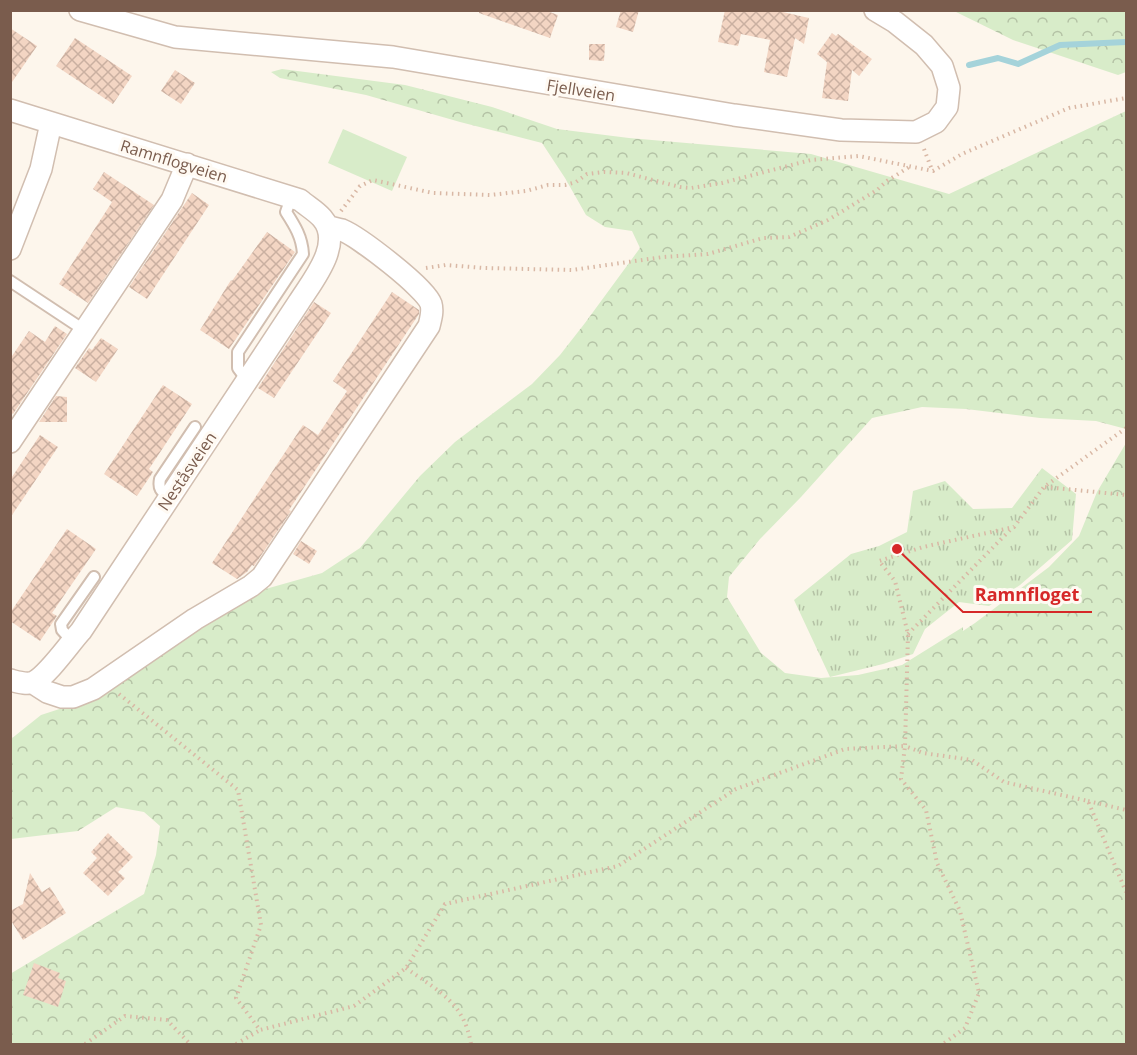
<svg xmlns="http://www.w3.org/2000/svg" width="1137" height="1055" viewBox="0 0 1137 1055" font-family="'Open Sans',sans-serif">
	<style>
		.grass { fill: url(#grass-tufts) }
		.forest { fill: url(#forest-crowns) }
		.garden { fill: #d8ecc9 }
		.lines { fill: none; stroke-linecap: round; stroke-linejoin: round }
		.stream { stroke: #a5d3da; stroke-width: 6 }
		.building { fill: url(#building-cross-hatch) }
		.lane-casing { stroke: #d1beb0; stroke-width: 14 }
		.street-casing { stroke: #d1beb0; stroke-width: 24 }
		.path { stroke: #d9b8a5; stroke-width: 4; stroke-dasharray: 1.5 4.5; stroke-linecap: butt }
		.lane { stroke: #fff; stroke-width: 10 }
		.street { stroke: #fff; stroke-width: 21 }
		.labels { text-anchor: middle; stroke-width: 6; stroke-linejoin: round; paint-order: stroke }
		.street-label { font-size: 16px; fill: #7a5c4d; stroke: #fffaf3 }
		.leader { fill: none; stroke: #d62828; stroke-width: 2 }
		.callout-dot { fill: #d62828; stroke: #fffaf3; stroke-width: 2 }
		.callout-label { font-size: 18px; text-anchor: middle; font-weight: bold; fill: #d62828; stroke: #fffaf3; stroke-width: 6; stroke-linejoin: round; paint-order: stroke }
	</style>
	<defs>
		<pattern id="grass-tufts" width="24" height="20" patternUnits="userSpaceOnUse" patternTransform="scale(1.5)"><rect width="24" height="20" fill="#d8ecc9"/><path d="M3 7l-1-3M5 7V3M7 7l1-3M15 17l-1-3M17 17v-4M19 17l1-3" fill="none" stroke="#b4c2a5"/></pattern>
		<pattern id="forest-crowns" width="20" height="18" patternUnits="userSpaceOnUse" patternTransform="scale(1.5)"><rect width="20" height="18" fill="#d8ecc9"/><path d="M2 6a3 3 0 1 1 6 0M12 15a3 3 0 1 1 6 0" fill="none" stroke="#b4c2a5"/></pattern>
		<pattern id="building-cross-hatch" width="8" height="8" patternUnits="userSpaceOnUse" patternTransform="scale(1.5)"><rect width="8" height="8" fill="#f3d5c3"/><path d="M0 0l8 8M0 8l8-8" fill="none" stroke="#cab0a1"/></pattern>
	</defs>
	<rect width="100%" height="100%" fill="#fdf6ec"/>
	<path class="grass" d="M1042,468l34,26 -4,46 -52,45 -31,21 -30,-4 -34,27 -12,25 -30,10 -53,13 -36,-77 57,-46 28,-8 28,-14 6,-41 32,-10 28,28 39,-1z"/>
	<path class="forest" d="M954,11h172v61l-8,3 -105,-35z
		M282,69l123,16 87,22 65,22 72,9 182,16 138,40 177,-83v318l-30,-8 -56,-3 -74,-9 -44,-2 -50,11 -71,79 -41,42 -31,38 -2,20 34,56 24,20 36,5 37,-3 44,-10 61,-38v4l12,-8 74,-56 30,-31 18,-44 29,-49v601h-1115l-1,-70 134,-80 12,-39 4,-29 -16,-14 -28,-5 -38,24 -67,8v-100l30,-24 40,-13 174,-110 67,-19 38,-25 60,-72 35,-34 77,-58 28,-29 25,-32 55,-75 -8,-17 -27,-4 -19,-12 -21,-37 -23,-35 -82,-21 -94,-27 -86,-17 -9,-6z"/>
	<path class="garden" d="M343,129l64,28 -15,34 -64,-28z"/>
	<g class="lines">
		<path class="stream" d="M969,65l29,-7 20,6 42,-19 66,-3"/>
	</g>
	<path class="building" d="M479,10h65l14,5 -8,23 -71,-25z
		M621,10h18l-6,22 -17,-5z
		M725,10h49l35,8 -5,26 -9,-6 -8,39 -23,-5 6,-32 -29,-6 -3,12 -20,-4z
		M10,28l27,18 -27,39z
		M832,33l4,3 2,-2 34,25 -13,17 -7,-6 -4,31 -26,-3 5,-36 -10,-8z
		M75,38l57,38 -19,28 -57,-38z
		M589,44h16l-1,17 -15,-1z
		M175,70l20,13 -14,21 -20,-13z
		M104,172l50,33 -66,98 -29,-19 53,-82 -19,-13z
		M192,193l17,12 -62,94 -18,-12z
		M267,232l28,20 -66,97 -29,-19 31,-50 1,1z
		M392,292l27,18v4l-130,196 2,1 -37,55 -2,-1 -5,7 -10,7 -25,-16 91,-138 15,10 29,-44 -14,-10z
		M314,302l17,11 -57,85 -16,-10z
		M55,326l12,8 -54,80 -3,-2v-53l19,-28 16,11z
		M101,338l17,11 -22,33 -21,-14 14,-20 3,2z
		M163,385l29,19 -43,65 4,3 -16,24 -33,-22z
		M56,396l11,1v25h-28z
		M40,435l18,12 -48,71v-38z
		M67,529l29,20 -44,64 5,3 -17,25 -30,-20v-8z
		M301,541l16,10 -8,13 -16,-10z
		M108,833l25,24 -15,15 7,6 -17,18 -25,-23 14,-15 -6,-6z
		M30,873l12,19 8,-5 16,26 -43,27 -13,-21v-8l13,-7z
		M34,963l26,10 -2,5 8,3 -8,26 -35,-12z"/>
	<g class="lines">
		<defs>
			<path id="lane" d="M10,281l74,49
				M247,380l-9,-12v-16l65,-98c-1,-17 -8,-28 -17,-42l5,-14
				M169,497c-8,-6 -11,-8 -9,-18l35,-52
				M72,641l-10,-11 -1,-6 33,-47"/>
			<path id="street" d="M80,10l95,27 218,20 341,58 107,15 75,2 20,-10 11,-15 2,-19 -7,-22 -18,-21 -29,-23 -20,-12
				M10,110l290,90c7,6 16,11 22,18 22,25 -9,62 -23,84l-218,329c-11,12 -33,44 -47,51 -7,3 -16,0 -24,-2
				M10,249l31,-80 10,-46
				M10,442l162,-242 15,-36
				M33,683l14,9 15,5h11l20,-8 102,-70 56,-33 11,-9 167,-251c2,-8 4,-15 2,-22 -5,-16 -72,-67 -89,-74 -4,-1 -9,-2 -13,-3"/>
		</defs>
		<use href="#lane" class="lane-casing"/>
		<use href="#street" class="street-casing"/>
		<path class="path" d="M924,149l8,21
			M341,211l19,-25 13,-6 60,13 57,2 36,-4 22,-6h17l11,-3 11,-8 17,-2 22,1 54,14 11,1 31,-5 89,-23 48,-4 74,15 29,-17 107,-46 57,-10
			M426,268l20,-3 38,3 88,2 91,-13 45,-3 55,-16 26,-1 39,-17 49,-30 10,-9 22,-14
			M1126,428l-82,59 -30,40 -91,20 -44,14 16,20 13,53 -3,112 18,7 49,7 32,22 84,19 38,91
			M1045,487l81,8
			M908,634l105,-107
			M119,694l119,96 23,135 -25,73 24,32 94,-24 52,-38 39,-64 173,-38 118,-77 109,-40 60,-3 -4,33 25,31 11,53 23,48 19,82 -14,35 -22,16
			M1088,801l38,9
			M406,968c32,23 58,34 65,76
			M85,1044l40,-28 42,4 23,24
			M236,1044l24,-14"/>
		<use href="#lane" class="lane"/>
		<use href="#street" class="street"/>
	</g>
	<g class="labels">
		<g class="street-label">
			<text transform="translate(581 90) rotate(9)" y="6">Fjellveien</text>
			<text transform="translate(174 161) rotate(17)" y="6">Ramnflogveien</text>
			<text transform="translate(187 471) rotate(-56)" y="6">Neståsveien</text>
		</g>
	</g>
	<path class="leader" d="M897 549L963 612H1092"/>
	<circle class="callout-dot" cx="897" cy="549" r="6"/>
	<g class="callout-label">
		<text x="1027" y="601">Ramnfloget</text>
	</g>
	<rect width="1137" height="1055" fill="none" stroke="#7a5c4d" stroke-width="24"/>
</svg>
